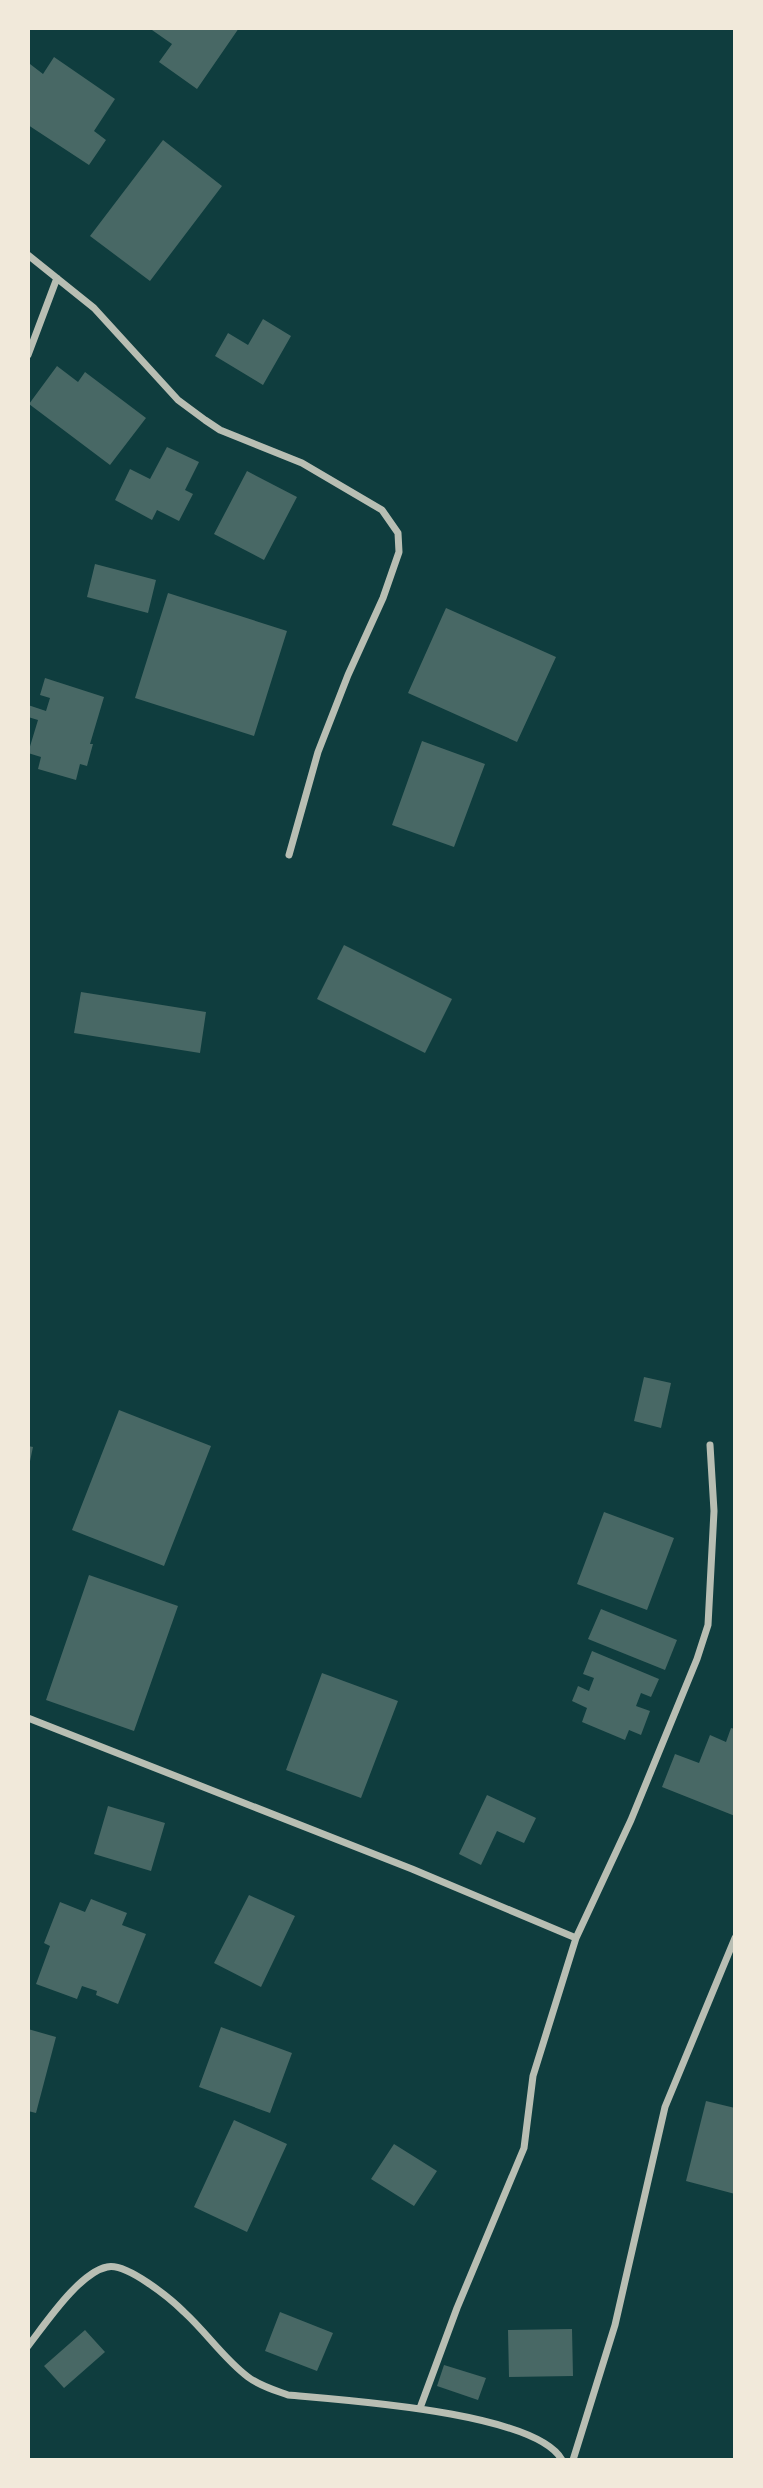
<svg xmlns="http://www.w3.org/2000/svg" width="763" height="2488" viewBox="0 0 763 2488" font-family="'Archivo Narrow',sans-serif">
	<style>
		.building { fill: #486865 }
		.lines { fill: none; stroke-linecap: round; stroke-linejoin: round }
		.minor { stroke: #b8beb3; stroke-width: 7 }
	</style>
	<rect width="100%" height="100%" fill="#0f3d3e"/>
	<path class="building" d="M153,28h86l-42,61 -38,-27 13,-18 -20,-14z
		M54,57l61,42 -21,32 12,9 -17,25 -61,-40v-58l2,-3 13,10z
		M163,140l59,46 -72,95 -60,-45z
		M263,319l28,17 -28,49 -48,-29 13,-23 20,12z
		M57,366l21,16 7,-10 61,46 -36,47 -81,-61z
		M167,447l32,15 -14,28 8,4 -14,27 -22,-11 -5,10 -37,-20 15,-31 20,10z
		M247,471l50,26 -33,63 -50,-26z
		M95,564l61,16 -8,33 -61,-16z
		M168,593l119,38 -33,105 -119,-38z
		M446,608l110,49 -39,85 -109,-49z
		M45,678l59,19 -14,47h3l-6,22 -7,-2 -4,16 -38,-11 3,-12 -13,-4 10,-33 -10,-3v-12l18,6 4,-13 -10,-3z
		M422,741l63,23 -31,83 -62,-22z
		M344,945l108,54 -27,54 -108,-54z
		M81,992l125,20 -6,41 -126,-20z
		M644,1377l27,6 -10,45 -27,-7z
		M119,1410l92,36 -47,120 -92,-36z
		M28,1446l5,1 -4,19h-1z
		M604,1512l70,26 -27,72 -70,-26z
		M89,1575l89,31 -44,125 -88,-31z
		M601,1609l76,31 -12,30 -77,-31z
		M592,1651l67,28 -8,18 -10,-4 -5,13 14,5 -9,24 -12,-5 -4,10 -43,-18 5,-14 -15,-7 6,-15 11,5 5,-13 -11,-4z
		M322,1673l76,28 -37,97 -75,-28z
		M731,1728l4,1v87l-73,-29 13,-33 24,9 11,-28 16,7z
		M487,1795l49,23 -12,25 -27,-12 -16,34 -22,-11z
		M108,1806l57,17 -14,48 -57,-17z
		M249,1895l46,21 -34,71 -47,-24z
		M91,1899l36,14 -5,12 24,9 -28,70 -22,-9 1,-4 -15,-5 -5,13 -41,-15 14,-38 -6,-3 16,-41 25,10z
		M221,2027l71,26 -22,60 -71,-26z
		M28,2029l28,8 -20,76 -8,-2z
		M706,2101l29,7v86l-49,-13z
		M234,2120l53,24 -40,88 -53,-25z
		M394,2144l43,27 -23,35 -43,-27z
		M280,2312l53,21 -16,38 -52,-20z
		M572,2329l1,47 -64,1 -1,-47z
		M85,2330l20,22 -41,36 -20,-22z
		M444,2365l42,13 -8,22 -41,-14z"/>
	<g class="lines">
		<path class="minor" d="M28,255l66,53 84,92 27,20 15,10 82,33 80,47 16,23 1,19 -16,46 -35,77 -30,77 -29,103
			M28,355l29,-77
			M28,1718l384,151 164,69
			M28,2346c18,-23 51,-73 79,-79 19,-5 64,32 77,45 23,21 40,47 64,65 12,9 26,13 40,18 54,5 248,17 274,65
			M420,2408l37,-100 67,-160 9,-72 43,-138 55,-118 66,-161 11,-34 6,-114 -4,-66
			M573,2460l42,-135 50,-218 70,-169"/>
	</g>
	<rect width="763" height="2488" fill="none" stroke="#f1e9da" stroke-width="60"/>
</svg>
